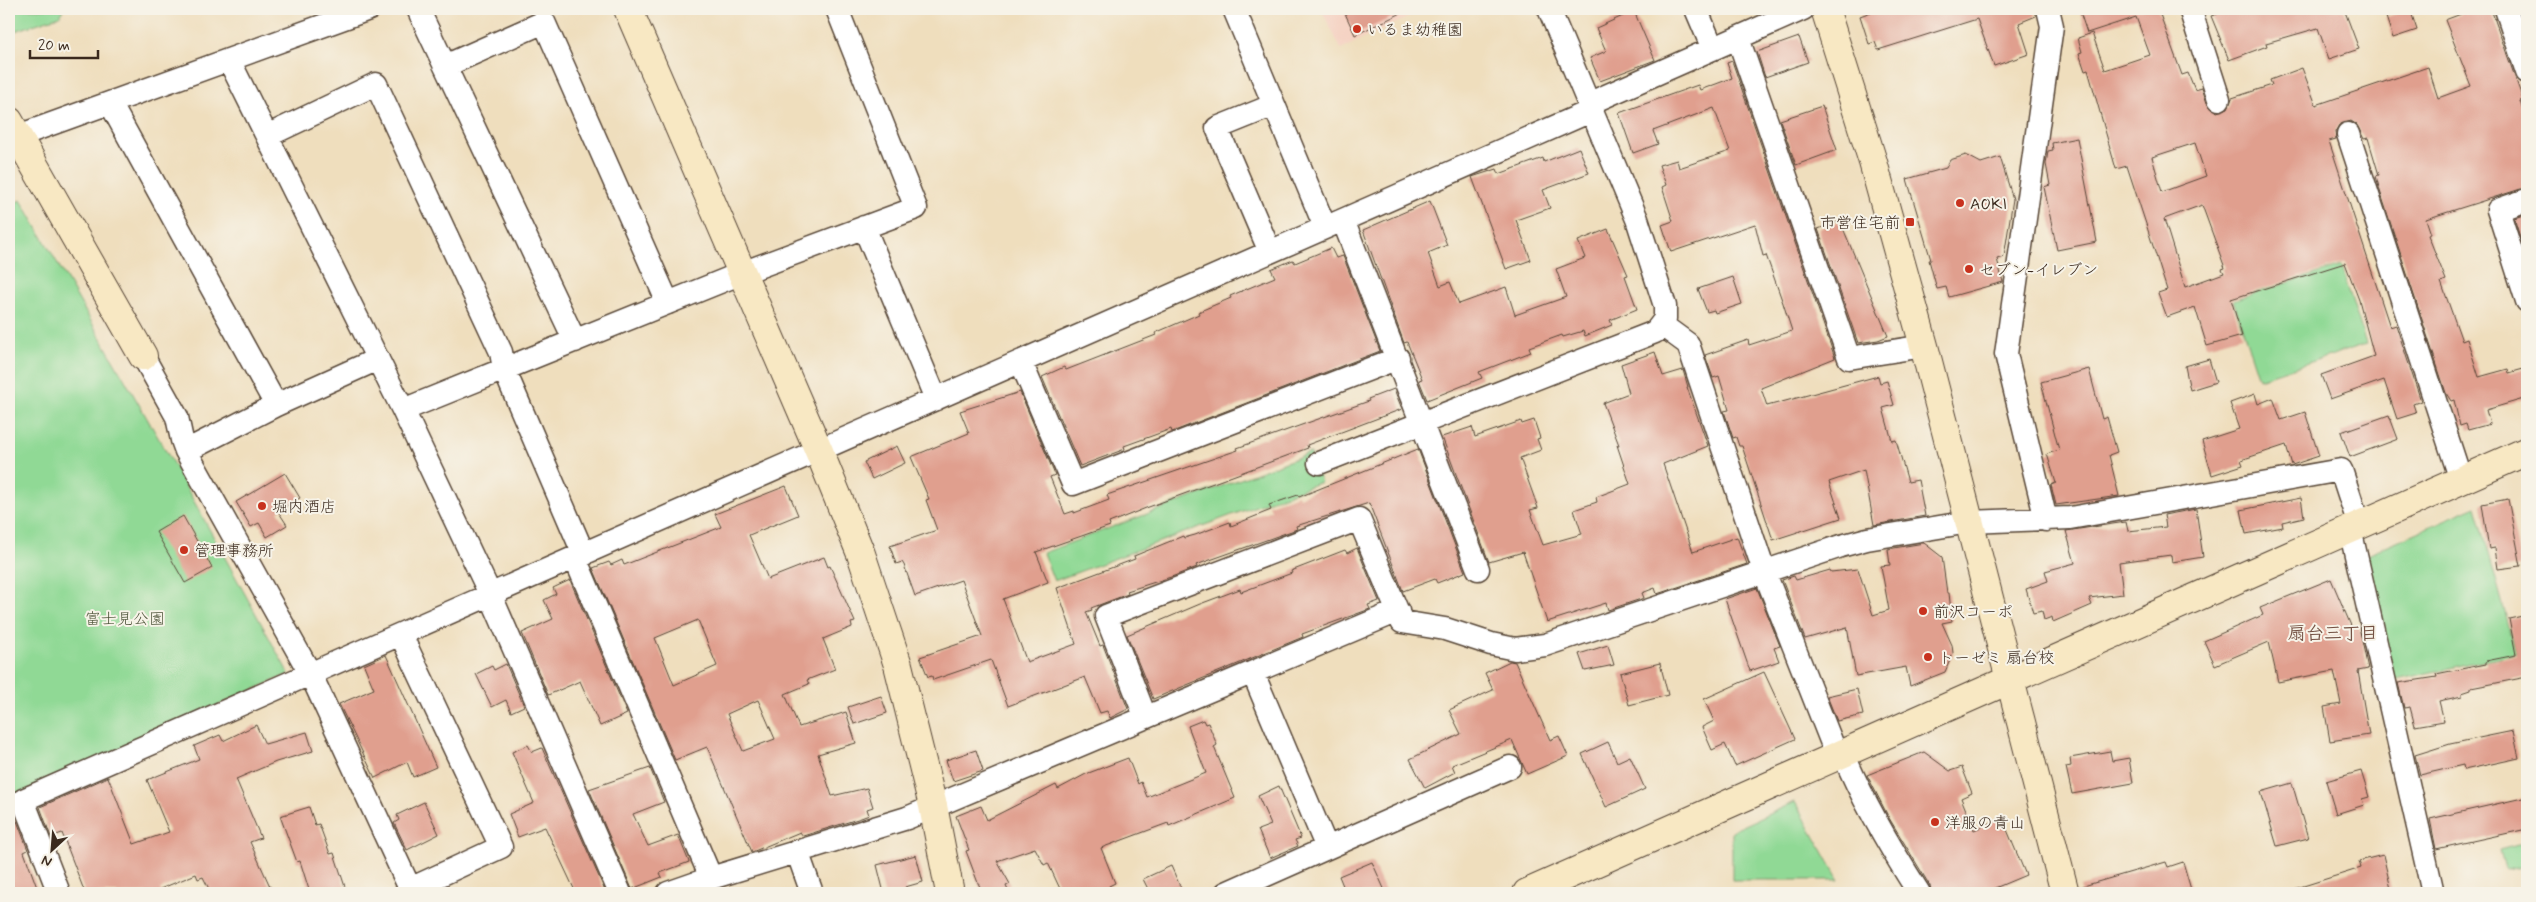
<svg xmlns="http://www.w3.org/2000/svg" width="2536" height="902" viewBox="0 0 2536 902" font-family="Mynerve,'Klee One',sans-serif">
	<style>
		.built { fill: #f5d2c2 }
		.green { fill: #90d995; stroke: #66825a }
		.building { fill: #e09f8e; fill-rule: evenodd }
		.lines { fill: none; stroke-linecap: round; stroke-linejoin: round }
		.street-casing { stroke: #564536; stroke-width: 25 }
		.secondary-casing { stroke: #564536; stroke-width: 30 }
		.street { stroke: #fff; stroke-width: 22 }
		.secondary { stroke: #f8e8c3; stroke-width: 28 }
		.poi-dot { fill: #c8321e; stroke: #f7f3e8; stroke-width: 2 }
		.labels { text-anchor: middle; stroke-width: 4; stroke-linejoin: round; paint-order: stroke }
		.poi-label { font-size: 16px; fill: #3b2a1e; stroke: #f7f3e8; text-anchor: start }
		.park-label { font-size: 16px; fill: #50563c; stroke: #f7f3e8 }
		.neighbourhood-label { font-size: 18px; font-weight: bold; fill: #755345; stroke: #f7f3e8 }
	</style>
	<rect width="100%" height="100%" fill="#f7f3e8"/>
	<filter id="ink" filterUnits="userSpaceOnUse"><feTurbulence type="fractalNoise" baseFrequency=".02" numOctaves="2"/><feDisplacementMap in="SourceGraphic" scale="10" xChannelSelector="R" yChannelSelector="G"/><feConvolveMatrix kernelMatrix="1 2 1 2 8 2 1 2 1" color-interpolation-filters="sRGB"/></filter>
	<filter id="wash" filterUnits="userSpaceOnUse"><feTurbulence type="fractalNoise" baseFrequency=".0096" numOctaves="4" result="noise"/><feDisplacementMap in="SourceGraphic" scale="20" xChannelSelector="R" yChannelSelector="G"/><feGaussianBlur stdDeviation="1.12" result="paint"/><feColorMatrix in="noise" values="0 0 0 0 0 0 0 0 0 0 0 0 0 0 0 0 0 1.4 0 .05"/><feComposite in="paint" operator="in"/></filter>
	<g filter="url(#wash)">
		<rect width="100%" height="100%" fill="#efdebd"/>
		<path class="built" d="M1321,9h105l-85,40z"/>
		<path class="green" d="M9,9h54l-3,7 -51,17z
			M21,200l153,265 115,209 -280,124v-593z
			M2341,266l25,78 -107,35 -26,-79z
			M1310,453l11,29 -267,99 -11,-28z
			M2476,506l40,147 -124,28 -31,-124z
			M1795,802l44,78h-107v-49z
			M2527,843v23l-22,4 -5,-20z"/>
		<g id="blocks">
			<path class="building" d="M1343,9h67l-55,26z
				M1879,9h156l1,7 -17,7 10,31 -35,12 -17,-47 -99,31 -3,-8 -6,2 -9,-28z
				M2079,9h79l24,66 6,-2 7,17 7,-2 5,15 10,9 11,-4 4,-10 40,-13 -2,-5 32,-12 14,37 112,-38 10,31 33,-12 -26,-66 16,-6 -1,-5h31l32,91 -3,1 7,23v63l-101,32 5,15 -3,1 18,45 -5,2 21,59 5,-2 12,38 29,-8 1,4 18,-5v30l-41,12 4,14 -22,6 -2,-6 -6,2 -6,-26 -3,1 -5,-8 -66,-202 -4,-15 3,-1 -11,-37 -4,1 -7,-14 -6,-4 -12,4 -4,7 1,7 -7,2 61,186 6,-2 25,76 -8,3 3,9 -19,6 -13,-39 -54,19 -9,-24 53,-19 -15,-56 -14,-37 -114,36 11,37 -35,10 -12,-39 -28,10 -9,-24 9,-3 -21,-66 -19,-58 -11,3 -28,-99 -3,1 -6,-18 3,-1 -4,-14 14,-5 13,37 45,-15 -14,-38 -49,16zM2195,143l11,33 -44,16 -10,-35zM2202,205l23,63 -3,1 2,4 -39,14 -21,-68z
				M2232,9h112l15,40 -30,10 -11,-31 -52,15 1,3 -38,14 -18,-44z
				M2410,9l7,21 -24,8 -7,-21z
				M1634,11l21,49 -55,21 -10,-23 16,-7 -10,-23z
				M1799,37l9,25 -43,15 -8,-25z
				M1732,61l103,297 -74,30 6,18 111,-30 2,7 7,-2 7,24 -11,3 9,33 4,-1 12,42 10,-2 7,36 -51,9 -10,-55 -35,12 12,36 -68,22 -31,-94h-3l-3,-9 -3,1 -9,-27 5,-1 -10,-34 -6,2 -8,-23 43,-15 1,5 43,-14 -9,-28 -17,-48 -3,1 -8,-32 -84,28 -9,-27 11,-4 -11,-34 4,-2 -7,-20 18,-5 2,8 51,-17 -16,-43 -61,23 5,13 -25,9 -14,-40 79,-28 2,5 32,-12 -5,-15z
				M1822,106l15,44 -41,15 -16,-45z
				M2077,138l20,104 -40,8 -13,-63 6,-2 -4,-21 2,-13 5,-1 -1,-7z
				M1579,148l10,25 -46,17 7,18 -34,12 15,40 -25,9 -34,-92 25,-8 2,5 44,-16 1,4z
				M1966,155l15,8 19,-6 13,42 -9,58 -7,2 6,23 -54,15 -3,-10 -9,2 -8,-29h2l-24,-81 39,-11 4,-8z
				M1430,201l17,44 -19,8 12,33 10,-4 9,22 47,-17 9,28 51,-18 -10,-28 29,-11 -7,-17 30,-12 20,46 -3,1 12,33 -27,11 2,5 -27,11 -2,-5 -20,6 -1,-2 -33,12 2,5 -52,20 3,6 -55,22 -8,-20 3,-1 -15,-37 -3,1 -41,-113z
				M2527,214v45l-13,-41z
				M1840,221l48,115 -10,4 -20,3 -40,-114z
				M1331,248l5,10 7,-2 37,95 -208,81 -1,-3 -47,17 1,3 -45,17 -38,-89 22,-10 2,3 90,-35 -1,-2 44,-19 -1,-2 33,-14 -1,-2 45,-19 -4,-8 22,-9 2,3z
				M1733,277l9,27 -27,9 -1,-3 -7,2 -9,-23z
				M1655,352l8,24 20,-6 5,17h-1l21,59 -45,18 30,88 44,-15 10,27 -90,30 -2,-6 -13,5 2,5 -36,12 -2,-7 -59,19 -24,-70 -34,10 -47,-125 30,-10 3,10 46,-16 1,3 12,-4 6,18 -3,1 4,11 -21,8 18,50 -8,2 13,35 39,-11 -8,-24 23,-8 -1,-5 34,-13 -13,-39h2l-16,-42 26,-10 -8,-29z
				M2209,359l7,23 -26,8 -5,-24z
				M2089,369l13,50 5,-2 10,35 -8,3 10,41 -63,9 -5,-20 5,-2 -9,-29 12,-4 -18,-68z
				M1394,389l8,20 -95,36 1,3 -162,60 -37,15 1,3 -74,26 12,30 -45,17 24,63 49,-18 -19,-56 78,-29 -1,-3 49,-20 1,2 11,-3 35,-13 1,4 40,-16 -2,-5 29,-10 1,2 119,-48 47,123 -28,11 -2,-4 -32,12 -34,-88 -73,23 1,3 -101,36 1,2 -23,9 -47,15 1,3 -37,14 1,2 -6,2 14,34 3,-1 25,64 -18,9 -3,-7 -7,2 -15,-36 -77,29 -17,-46 -58,20 -1,-4 -4,1 -8,-20 62,-21 -21,-56 -46,16 -11,-31 -2,-3 -6,2 -6,-18 47,-16 -11,-30 3,-1 -18,-42 58,-24 -9,-22 60,-19 35,83 -5,2 15,37 9,-3v2l35,-13 -2,-5 131,-45 -1,-2 132,-47 -1,-2z
				M2255,394l3,10 15,-6 8,22 24,-8 14,44 -27,9 -6,-20 -45,15 2,5 -31,10 -10,-34 37,-12 -9,-26z
				M2389,415l9,24 -48,18 -9,-25z
				M897,446l8,17 -33,16 -8,-17z
				M285,473l15,25 -22,13 9,14 -20,12 -8,-14 -8,4 -15,-25z
				M786,486l12,29 -49,20 19,44 56,-22 4,10 2,-1 25,56 -4,1 1,4 -29,12 12,30 -28,11 2,4 -24,10 14,33 47,-15 10,31 -38,11 14,42 35,-8 6,19 -6,2 2,6 -8,3 -58,18 -3,-4 -48,20 -45,-105 -32,13 -82,-192 16,-6 2,3 11,-5 2,5 97,-38 -6,-13zM698,620l19,46 -43,19 -19,-47zM758,700l17,39 -32,12 -16,-37z
				M2301,498l3,19 -22,5 1,5 -37,7 -5,-24z
				M2508,499l13,67 -23,3 -3,-21 -6,1 -7,-45z
				M2196,509l7,48 -31,5 -1,-7 -52,7 4,32 -34,4 3,7 -39,17 -1,-5 -8,3 -2,-9 -9,2 -7,-24 22,-8 -3,-10 30,-8 -9,-32 60,-9 2,9 38,-4 -2,-12z
				M183,516l29,52 -27,15 -29,-51z
				M1924,543l18,14 5,36h2l3,28 -10,2 10,22 1,8 -8,19 -35,14 -4,-19 -50,9 -9,-49 -42,12 -23,-59 12,-4 2,4 34,-10 1,2 27,-3 15,46 16,-5 -8,-44 9,-1 -2,-16z
				M1357,548l22,53 -11,4 2,4 -68,25 1,3 -150,62 -26,-64 73,-31 40,-15 1,3 51,-19 -1,-2 54,-21 2,3z
				M2331,579l21,49 7,-1 9,42 -10,2 11,64 -39,6 -6,-34 17,-3 -7,-33 -56,11 -9,-40 -54,23 -11,-24 59,-26 -3,-7z
				M570,580l57,134 -27,12 -20,-45 -32,14 -26,-62 31,-14 -9,-19 12,-6 -3,-6z
				M1757,588l23,58 -6,2 5,13 -29,10 -25,-72z
				M2527,615v62l-56,11v2l-9,3v3l-23,5 5,20 -29,5 -5,-19 -6,1 -6,-25 39,-6 -1,-3 50,-10v-3l30,-6 -7,-36z
				M1608,645l6,20 -29,6 -6,-17z
				M386,655l50,112 -23,10 -6,-15 -32,16 -36,-74 35,-15 -10,-24z
				M1510,661l5,1 35,78 9,-4 9,20 -41,18 -15,-34 -60,25 3,7 -30,16 -15,-29 51,-25 -12,-24 44,-20 -8,-17z
				M1660,663l8,32 -39,10 -9,-32z
				M506,664l18,42 -13,6 -5,-12 -14,7 -16,-33 16,-8 2,4z
				M1764,672l31,67 -60,27 -10,-22 -13,6 -10,-23 12,-6 -10,-22z
				M1857,689l6,26 -26,6 -10,-25z
				M881,696l6,17 -33,11 -6,-17z
				M1203,720l2,4 3,-1 9,22 -3,2 21,51 -66,28 -1,-3 -67,25 14,35 -6,3 2,7h-49l-14,-30 -4,2 -9,-17 -38,13 13,23 -4,2 3,7h-26l-5,-10 -12,-32 3,-1 -13,-34 25,-10 6,14 69,-35 2,4 28,-15 42,-16 10,26 3,-2 6,15 59,-24 -18,-47z
				M256,725l9,19 42,-12 6,19 -37,11 -40,17 25,59 -11,4 23,51h-62l-8,-16 -5,2 -2,-5 -36,15 2,4h-77l-23,-60 -11,4 -11,-30 68,-30 26,67 35,-12 -22,-52 52,-21 -5,-13 26,-11 3,6z
				M2513,731l6,27 -55,12 -1,-5 -43,10 -5,-20 35,-11z
				M1608,742l9,20 13,-6 15,33 -39,18 -24,-53z
				M528,745l4,7 10,-4 64,145h-30l-31,-66 -27,10 -9,-23 25,-11 -22,-51z
				M976,750l7,21 -30,10 -7,-21z
				M2110,751l2,10 17,-3 4,25 -61,11 -6,-27 5,-1 -1,-8z
				M1924,752l26,19 12,-4 10,26 -11,5 13,32 28,-12 24,57 -43,18h-51l-2,-7 -41,-68 -22,-43z
				M650,768l14,34 -31,12 15,32 30,-11 11,27 -29,11 2,4 -30,12 -43,-100z
				M2361,771l8,26 -7,2 2,6 -28,9 -10,-33z
				M2292,783l16,55 -31,8 -16,-54z
				M1279,786l22,52 -6,2 3,6 -28,12 -12,-28 13,-5 -13,-29z
				M2527,797v32l-91,20 -6,-30z
				M424,802l15,32 -32,16 -13,-27 5,-3 -2,-5z
				M309,807l6,18 4,-1 11,30 4,-1 13,40h-37l-10,-32 -3,1 -17,-46z
				M9,816l4,6 4,-1 11,29 -4,2 15,41h-30z
				M916,855l7,27 -18,5 2,6h-23l-7,-28z
				M2383,855l8,34 -19,4h-77l-1,-4 67,-21 -2,-7z
				M1372,862l14,31h-40l-7,-17z
				M2166,862l2,5 15,-5 9,31h-112v-6z
				M1171,866l12,27h-33l-7,-14z"/>
		</g>
	</g>
	<g filter="url(#ink)">
		<use href="#blocks" fill-opacity="0" stroke="#564536" stroke-width="1"/>
		<g class="lines">
			<defs>
				<path id="street" d="M418,9l157,332
					M1234,9l91,218
					M1696,9l17,40
					M2190,9l29,90
					M2506,9l21,63
					M1738,38l111,320 75,-12
					M229,60l174,350 88,186 129,297
					M445,66l99,-44 124,281
					M110,103l166,302
					M1590,103l213,-94
					M2348,134l113,346
					M18,136l351,-127
					M267,136l109,-52 125,268 3,17 80,186
					M2527,200l-29,10 29,91
					M1343,220l135,349
					M864,227l72,172
					M1270,252l-53,-124 57,-23
					M1662,325l26,19 76,227 73,185
					M143,356l34,61 5,23 4,11 125,224 101,218
					M1021,362l52,122 325,-126
					M403,410l339,-137 174,-65 -79,-199
					M186,451l90,-46 102,-46
					M1319,463l336,-131 10,-13v-13l-28,-87 -88,-210
					M2046,520l-40,-166 46,-328 -4,-17
					M2350,529l83,364
					M575,558l136,320
					M401,635l100,212 -91,42
					M1145,716l-39,-100 253,-97 43,103 43,7 46,15 24,5 30,-4 296,-99 26,-7 102,-17 101,-4 271,-48 18,55
					M1843,753c20,49 48,96 76,140
					M1327,848l183,-81
					M797,851l15,42
					M59,893l-36,-93 1570,-690
					M668,893l43,-15 196,-60 491,-207
					M1226,893l101,-45 -74,-175"/>
				<path id="secondary" d="M628,9l191,442 42,103 37,111 35,141 17,87
					M1825,9l48,153 51,184 141,547
					M9,121l134,235
					M1527,893l1000,-442"/>
			</defs>
			<use href="#street" class="street-casing"/>
			<use href="#secondary" class="secondary-casing"/>
			<use href="#street" class="street"/>
			<use href="#secondary" class="secondary"/>
		</g>
	</g>
	<g class="poi-dot">
		<circle cx="1357" cy="29" r="5"/>
		<circle cx="1960" cy="203" r="5"/>
		<rect x="1905" y="217" width="10" height="10" rx="2.5"/>
		<circle cx="1969" cy="269" r="5"/>
		<circle cx="262" cy="506" r="5"/>
		<circle cx="184" cy="550" r="5"/>
		<circle cx="1923" cy="611" r="5"/>
		<circle cx="1928" cy="657" r="5"/>
		<circle cx="1935" cy="822" r="5"/>
	</g>
	<g class="labels">
		<g class="poi-label">
			<text x="1367" y="35">いるま幼稚園</text>
			<text x="1970" y="209">AOKI</text>
			<text x="1900" y="228" text-anchor="end">市営住宅前</text>
			<text x="1979" y="275">セブン-イレブン</text>
			<text x="272" y="512">堀内酒店</text>
			<text x="194" y="556">管理事務所</text>
			<text x="1933" y="617">前沢コーポ</text>
			<text x="1938" y="663">トーゼミ 扇台校</text>
			<text x="1945" y="828">洋服の青山</text>
		</g>
		<g class="park-label">
			<text x="125" y="624">富士見公園</text>
		</g>
		<g class="neighbourhood-label">
			<text x="2333" y="639">扇台三丁目</text>
		</g>
	</g>
	<rect width="2536" height="902" fill="none" stroke="#f7f3e8" stroke-width="30"/>
	<g transform="translate(52 850) rotate(206)" stroke="#f7f3e8" stroke-width="4" paint-order="stroke">
	<path d="M0-4L9 19L0 12L-9 19Z" fill="#3b2a1e"/>
	<text y="-8" font-size="14" font-weight="bold" text-anchor="middle" fill="#3b2a1e">N</text>
	</g>
	<path d="M30 50v8h68v-8" fill="none" stroke="#3b2a1e" stroke-width="2.5"/>
	<text x="38" y="50" font-size="15" fill="#3b2a1e" stroke="#f7f3e8" stroke-width="4" paint-order="stroke">20 m</text>
</svg>
